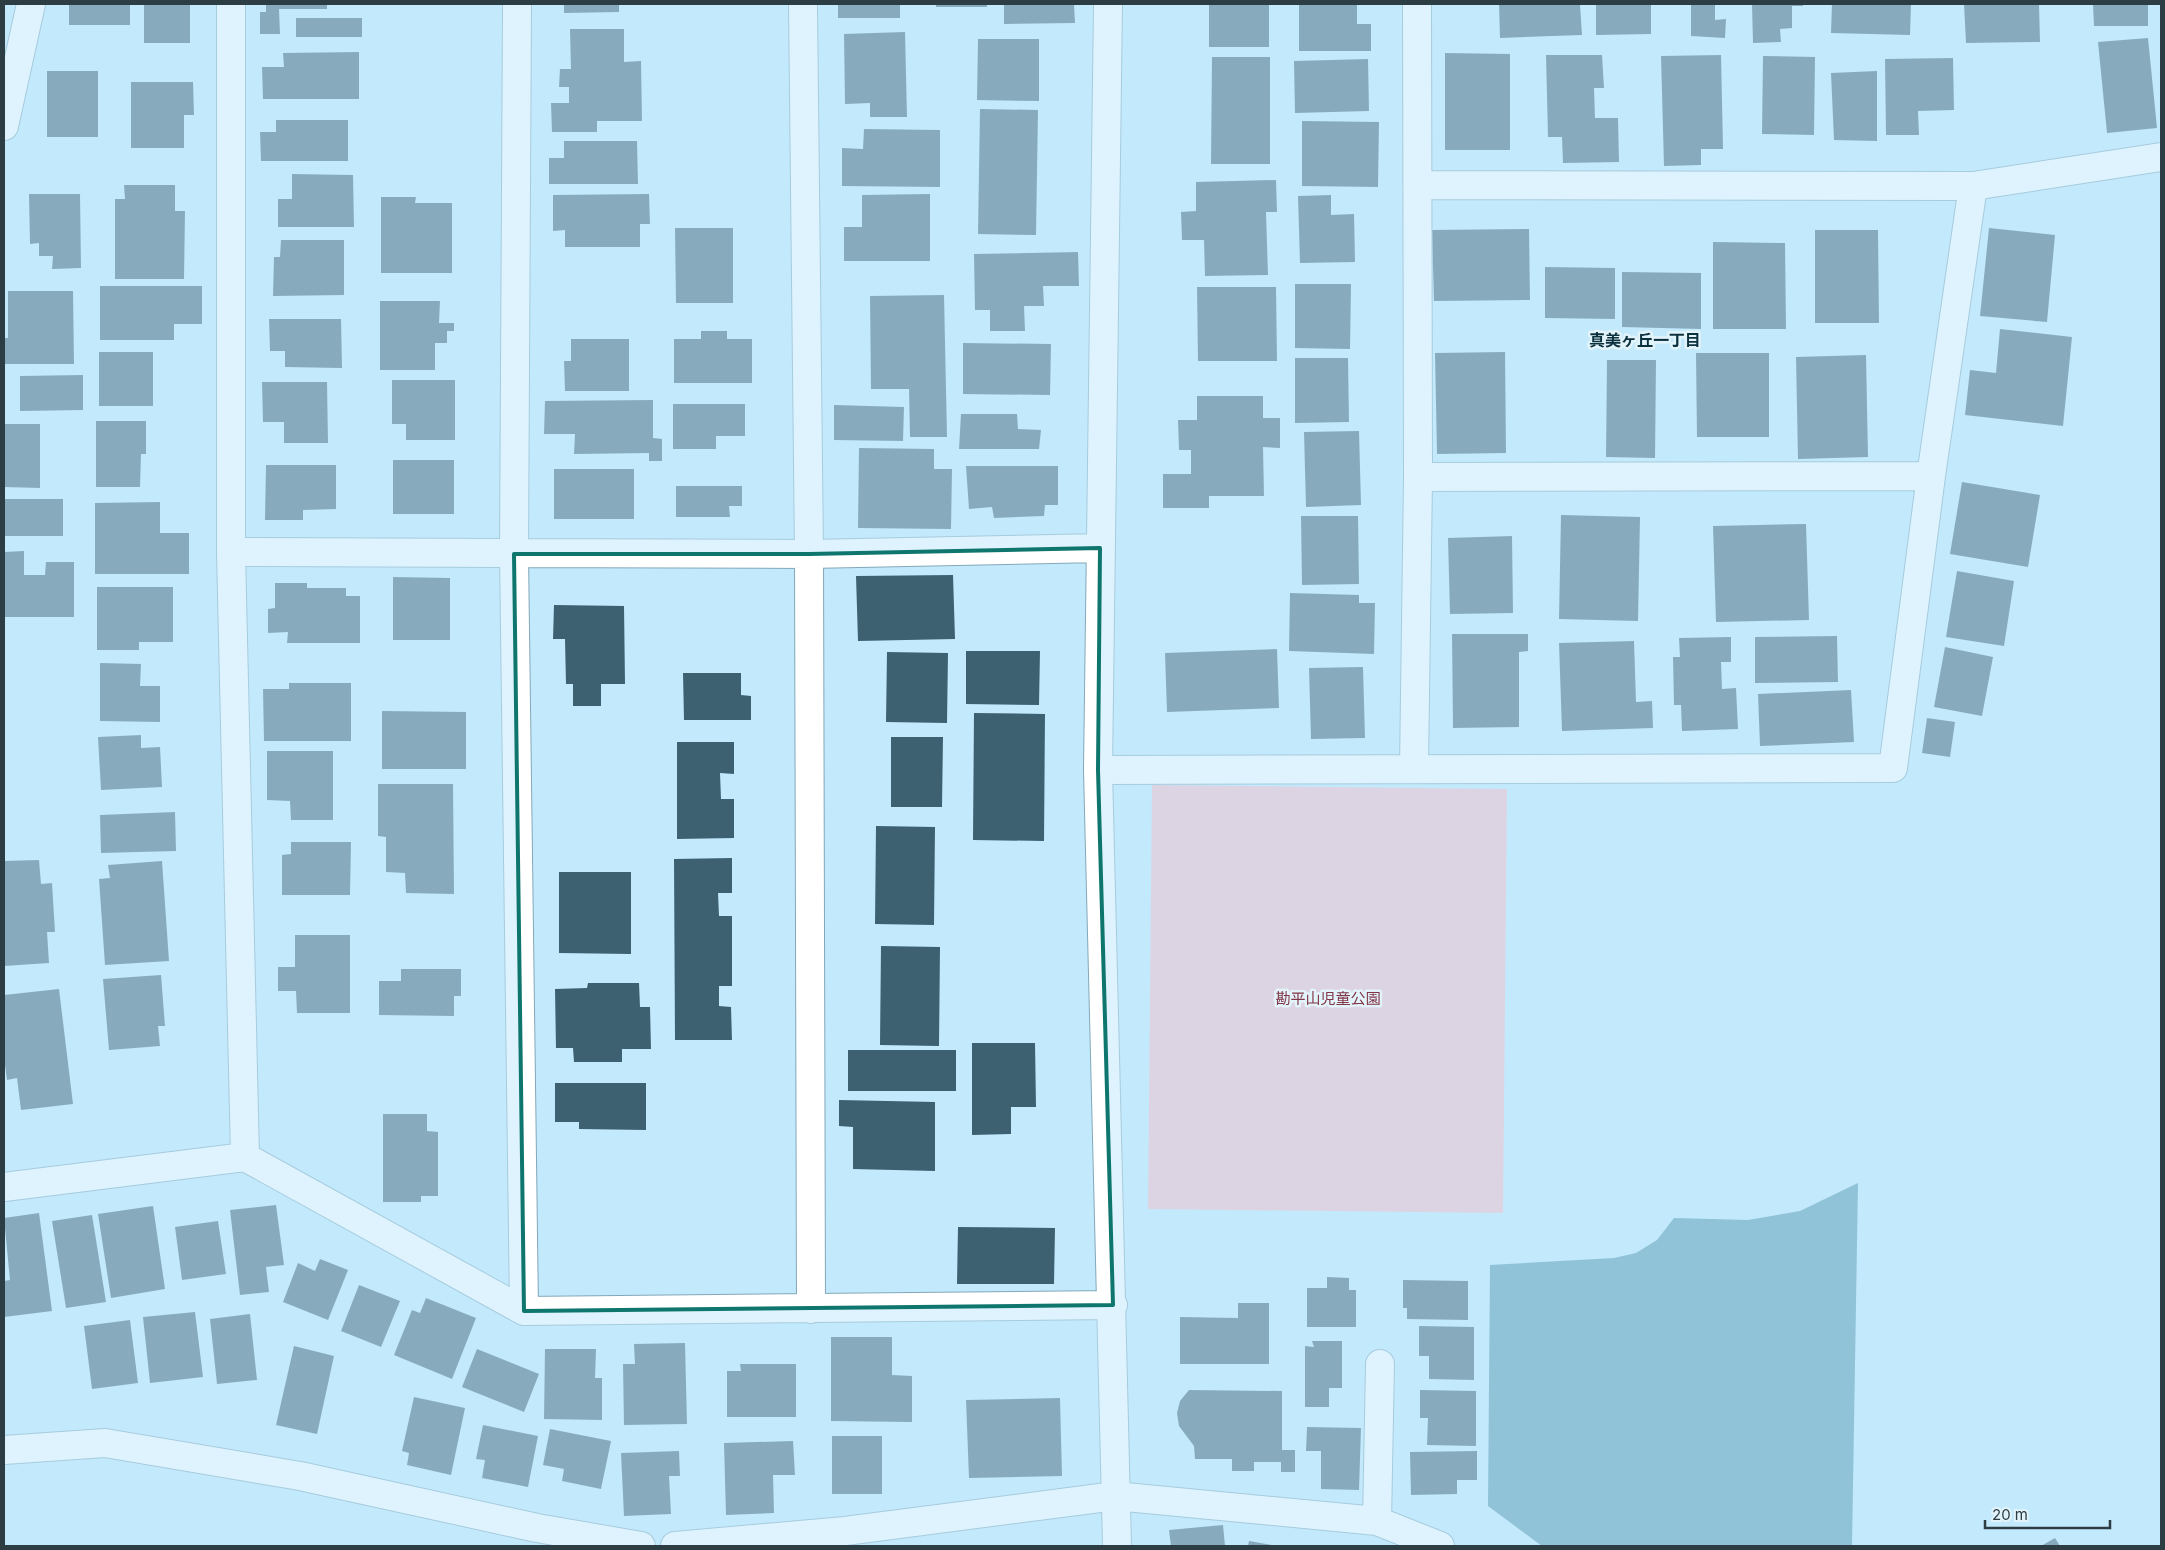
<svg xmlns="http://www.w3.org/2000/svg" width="2165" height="1550" viewBox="0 0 2165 1550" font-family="Inter,'Noto Sans JP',sans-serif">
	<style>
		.green { fill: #fbbbc5 }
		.water { fill: #5392ae }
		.building { fill: #3e6171 }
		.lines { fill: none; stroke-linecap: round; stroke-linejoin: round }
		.minor-casing { stroke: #83a8b9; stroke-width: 30 }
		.minor { stroke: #fff; stroke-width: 28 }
		.marked { fill: none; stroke: #0f766e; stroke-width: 4; stroke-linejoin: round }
		.labels { text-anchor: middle; stroke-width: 5; stroke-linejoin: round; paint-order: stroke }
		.park-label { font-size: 15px; fill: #823546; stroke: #e3f3fa }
		.neighbourhood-label { font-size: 16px; font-weight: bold; fill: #0b303e; stroke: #e3f3fa }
	</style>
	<rect width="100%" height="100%" fill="#c2e9fc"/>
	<path class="green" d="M1152,785l355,4 -4,424 -355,-4z"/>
	<path class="water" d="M1858,1183l-6,363h-310l-54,-40 2,-241 124,-7 22,-5 21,-13 17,-22 74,2 52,-9z"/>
	<path class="building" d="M69,4h61v21h-61z
		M144,4h46v39h-46z
		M266,4h61v5h-48l1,25h-20v-22h6z
		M564,4h55v8l-55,1z
		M838,4h62v14h-62z
		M936,4h51v3h-51z
		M1004,4h70l1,19 -71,1z
		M1209,4h60v43h-60z
		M1299,4h58v20h14v27h-72z
		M1499,4h81l2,31 -82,3z
		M1596,4h55v30l-55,1z
		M1691,4h24v16l11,-1 -1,19 -34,-2z
		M1752,4h51v2h-11v22l-12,1 1,13 -28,1z
		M1832,4h79l-1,31 -79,-2z
		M1964,4h75l1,38 -74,1z
		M2093,4h55v22h-54z
		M296,18h66v19h-66z
		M570,29h54v33l17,-1 1,60h-45v11h-45l-1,-29h18v-16h-10l1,-18h11z
		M905,32l2,85h-37v-14l-25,1 -1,-70z
		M2148,38l9,90 -50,5 -9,-91z
		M978,39h61v62l-62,-1z
		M359,52v47h-96l-1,-32h22l-1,-14z
		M1445,53l65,1v96h-65z
		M1546,55h56l2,33h-10l1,30h23l1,44 -56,1 -1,-26h-14z
		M1721,55l2,94h-22v16l-37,1 -3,-110z
		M1763,56l52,1 -1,78 -52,-1z
		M1212,57h58v107h-59z
		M1953,58l1,52 -36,1 1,24h-33l-1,-76z
		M1368,59l1,52 -74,2 -1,-52z
		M47,71h51v66h-51z
		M1877,71v70l-43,-1 -3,-67z
		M131,82h62l1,33h-10v33h-53z
		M980,109l58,1 -2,125 -58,-1z
		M276,120h72v41h-87l-1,-29h16z
		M1302,121l77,1 -1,65 -76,-1z
		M864,129l76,1v57l-98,-1v-38l21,1z
		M564,141h73l1,43h-89v-26h15z
		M292,174l61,1 1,52h-76v-28h14z
		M1276,180l1,32h-11l2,63 -63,1 -1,-36h-22l-1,-28 15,-1v-29z
		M124,185h51v26h10l-1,68h-69v-80h10z
		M29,194h51l1,74 -29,1 1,-13h-14v-13l-9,1z
		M649,194l1,30h-10v23h-75v-17l-12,1v-36z
		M930,194v67h-86v-34h18v-32z
		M1331,195v20l23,-1 1,48 -55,1 -2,-67z
		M381,197h35l-1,6h37v70h-71z
		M675,228h58v75h-57z
		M1989,228l66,7 -8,87 -67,-6z
		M1529,229l1,71 -96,1 -2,-71z
		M1815,230h63l1,93h-64z
		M281,240h63v55l-71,1 1,-39h6z
		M1713,242l72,1 1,86h-73z
		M1078,252l1,34h-36l1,20h-20l1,25h-35v-21h-15l-1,-56z
		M1545,267l70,1v51l-70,-1z
		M1622,272l79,1v56l-79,-2z
		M1295,284h56l-1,65 -55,-1z
		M100,286h102v38h-28v16h-74z
		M1197,287h79l1,74h-79z
		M8,291h65l1,73h-70v-26h4z
		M944,295l3,142h-37l-1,-48h-38l-1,-93z
		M380,301h60l-1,22h15v8h-7v12h-12v27h-55z
		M269,319h72l1,49 -57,-1v-16h-15z
		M2000,329l72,8 -9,89 -98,-11 5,-45 26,3z
		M701,331h26v8h25v44h-78v-44h27z
		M571,339h58v52h-64l-1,-30h7z
		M963,343l88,1 -1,51 -87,-1z
		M99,352h54v54h-54z
		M1505,352l1,101 -69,1 -2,-101z
		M1696,353h73v84h-72z
		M1866,355l2,102 -70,2 -2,-102z
		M1295,358h53l1,64 -54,1z
		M1607,360h49l-1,98 -49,-1z
		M83,375v35l-63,1v-35z
		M392,380h63v60h-49v-16h-14z
		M262,382h65l1,61h-44v-21h-21z
		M1197,396h66v22h17v30l-17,-1 1,49h-55v12h-46v-34h28v-24h-12l-1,-30h19z
		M653,400v38l9,1v22h-13v-8l-75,1 1,-20h-31l1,-33z
		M673,404h72v32h-29v13h-43z
		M834,405l70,2 -1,34 -69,-1z
		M961,414h56l1,15 23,1 -2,19h-80z
		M96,421h50v33h-5l-1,33h-44z
		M4,424h36v64l-36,-1z
		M1359,431l2,74 -55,2 -2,-75z
		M859,448l75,1v20h18l-1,60 -93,-1z
		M393,460h61v54h-61z
		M266,465h70v44l-33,1v10h-38z
		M966,466h92v39h-13l-1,11 -50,2 -2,-11 -23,2z
		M554,469h80v50h-80z
		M1962,482l78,13 -12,72 -78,-13z
		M676,486h66v20h-13l1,11h-54z
		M4,499h59v37h-59z
		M160,502v31h29v41h-94v-71z
		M1561,515l79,2 -2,104 -79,-2z
		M1301,516h57l1,68 -57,1z
		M1806,524l3,96 -93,2 -3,-96z
		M1512,536l1,77 -63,1 -2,-76z
		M24,551v24h21l1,-13h28v55h-70v-65z
		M1957,571l57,10 -10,65 -58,-9z
		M953,575l2,64 -97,2 -2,-65z
		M393,577l57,1v62h-57z
		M275,583h32v5h39v8h14v47h-73l1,-11 -20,1v-24l7,-1z
		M97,587h76v55h-34v8h-42z
		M1290,593l69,2v8h16l-1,51 -85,-3z
		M554,605l70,1 1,78h-24v22h-28v-22h-7l-1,-45h-12z
		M1452,634h76v17l-9,1v75l-66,1z
		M1837,636l1,46 -83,1v-46z
		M1731,637v25h-10l1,27 14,-1 2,41 -56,2 -1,-26h-7l-1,-48h7l-1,-19z
		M1634,641l2,61 16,-1 1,27 -91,3 -3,-88z
		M1945,647l48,10 -11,59 -48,-9z
		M1277,649l2,59 -112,4 -2,-59z
		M966,651h74l-1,54 -73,-1z
		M887,652l61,1 -1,70 -61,-1z
		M100,663l41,1 -1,22h20v36l-60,-1z
		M1363,667l2,71 -54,1 -2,-71z
		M683,673h58v22l10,1v24h-67z
		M289,683h62v58h-87l-1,-52h26z
		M1851,690l3,52 -94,4 -2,-52z
		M382,711l84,1v57h-84z
		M974,713l71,1 -1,127 -71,-1z
		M1927,718l28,4 -5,35 -28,-4z
		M141,735v13l19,-1 2,40 -61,3 -3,-53z
		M891,737h52l-1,70h-51z
		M677,742h57v32l-14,-1 1,26h13v39l-57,1z
		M267,751h66v69h-42l-1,-19 -23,-1z
		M378,784h75l1,110 -48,-1 -1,-20 -19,-1v-35l-8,-1z
		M175,812l1,39 -75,2 -1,-38z
		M876,826l59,1 -1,98 -59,-1z
		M291,842h60l-1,53h-68v-40l9,-1z
		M732,858v35h-14l1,23h13v70h-13v20l12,1 1,33h-57l-1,-181z
		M39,860l2,24 11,-1 3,49h-8l2,31 -45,3v-105z
		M162,861l7,100 -64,4 -6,-86 11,-1 -2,-13z
		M559,872h72v82l-72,-1z
		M295,935h55v78h-53l-1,-22h-18v-24h17z
		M881,946l59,1 -1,99 -59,-1z
		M401,969h60v27h-7v20l-75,-1v-34h22z
		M161,975l4,51h-7l2,20 -51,4 -6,-71z
		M588,983h51l1,24h10l1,42h-29v13h-48l-1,-14h-17l-1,-59 32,-1z
		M59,989l14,115 -52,6 -4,-32 -10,2 -3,-23v-62z
		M972,1043h63l1,64h-25v27l-39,1z
		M848,1050h108v41h-108z
		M555,1083h91v47l-67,-1v-7h-24z
		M839,1100l96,2v69l-82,-2v-42l-14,-1z
		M383,1114h44v17l11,1v64h-17v6h-38z
		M276,1205l8,60 -18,2 3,25 -29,3 -10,-85z
		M153,1206l12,83 -54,9 -13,-84z
		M39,1213l13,98 -48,6v-36l6,-1 -6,-62z
		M92,1215l14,87 -40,6 -14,-87z
		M218,1221l8,53 -44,6 -7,-53z
		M958,1227l97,1 -1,56h-97z
		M320,1259l28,11 -20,50 -45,-18 15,-39 17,8z
		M1327,1277l22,1v12h7v37h-49v-39h20z
		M1403,1280l65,1v39l-61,-1v-11h-4z
		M359,1285l41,16 -19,46 -40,-16z
		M426,1298l50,20 -24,61 -58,-24 18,-45 8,3z
		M1238,1303h31v61h-89v-47l58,1z
		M195,1312l8,65 -53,6 -7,-66z
		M250,1314l7,66 -40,4 -7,-65z
		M130,1320l8,63 -46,6 -8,-63z
		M1419,1326l55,1v53l-45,-1v-23h-10z
		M831,1337h61v38l20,1v46l-81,-1z
		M1312,1341h30v47h-13v19h-24v-61l9,1z
		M685,1343l2,81 -63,1 -1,-61h12l-1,-20z
		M294,1346l40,10 -17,78 -41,-9z
		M477,1349l62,25 -15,38 -62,-25z
		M545,1349h51l-1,29h7v42l-58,-1z
		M740,1364h56v53h-69v-46h14z
		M1189,1390l93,1v59h13v22h-14v-10h-27v9h-22v-12h-37l-1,-13 -15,-20 -2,-13 3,-12z
		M1420,1390l56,1v55l-49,-1 1,-27h-8z
		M414,1397l51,11 -14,67 -44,-10 2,-12 -7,-2z
		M1060,1398l2,78 -93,2 -3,-78z
		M483,1425l55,11 -10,51 -46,-9 3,-18 -9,-1z
		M1307,1427l54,1 -2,62 -38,-1v-38h-15z
		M550,1429l61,12 -10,48 -39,-8 2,-12 -21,-4z
		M832,1436h50v58h-50z
		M793,1441l2,34h-22l1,38 -48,2 -2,-72z
		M679,1451l1,25h-11l2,38 -47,2 -3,-63z
		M1477,1451v29h-20v14l-46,1 -1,-43z
		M1223,1525l2,21h-54l-2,-16z
		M2055,1538l5,8h-19z
		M1249,1541l23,4v1h-24z"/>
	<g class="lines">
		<defs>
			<path id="minor" d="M231,4v548l14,605
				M517,4l-3,550 10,757
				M803,4l6,550 2,755
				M1108,4l-10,766 19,776
				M4,126l27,-122
				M1418,185l555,1 188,-29
				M1418,477l513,-1
				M231,552l578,2 291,-6
				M1414,769l4,-292 -1,-473
				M1098,770l795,-2 38,-292 42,-290
				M4,1187l241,-30 279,154 589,-6
				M4,1450l101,-7 195,33 237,52 104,18
				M1377,1521l3,-157
				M675,1546l170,-15 270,-35 262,25 63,25"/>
		</defs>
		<use href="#minor" class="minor-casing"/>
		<use href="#minor" class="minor"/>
	</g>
	<path d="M0 0H2165V1550H0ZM1100,548l-2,222 15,535 -589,6 -10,-757h295z" fill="#c2e9fc" fill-opacity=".55" fill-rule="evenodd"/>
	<path class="marked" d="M1100,548l-2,222 15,535 -589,6 -10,-757h295z"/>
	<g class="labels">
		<g class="park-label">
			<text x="1328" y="1004">勘平山児童公園</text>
		</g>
		<g class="neighbourhood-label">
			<text x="1645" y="346">真美ヶ丘一丁目</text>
		</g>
	</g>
	<rect width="2165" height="1550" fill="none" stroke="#2d3d44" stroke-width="10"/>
	<path d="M1985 1520v8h125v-8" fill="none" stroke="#2d3d44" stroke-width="2.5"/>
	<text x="1992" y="1520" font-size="15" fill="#2d3d44" stroke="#e3f3fa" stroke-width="4" paint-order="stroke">20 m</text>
</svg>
